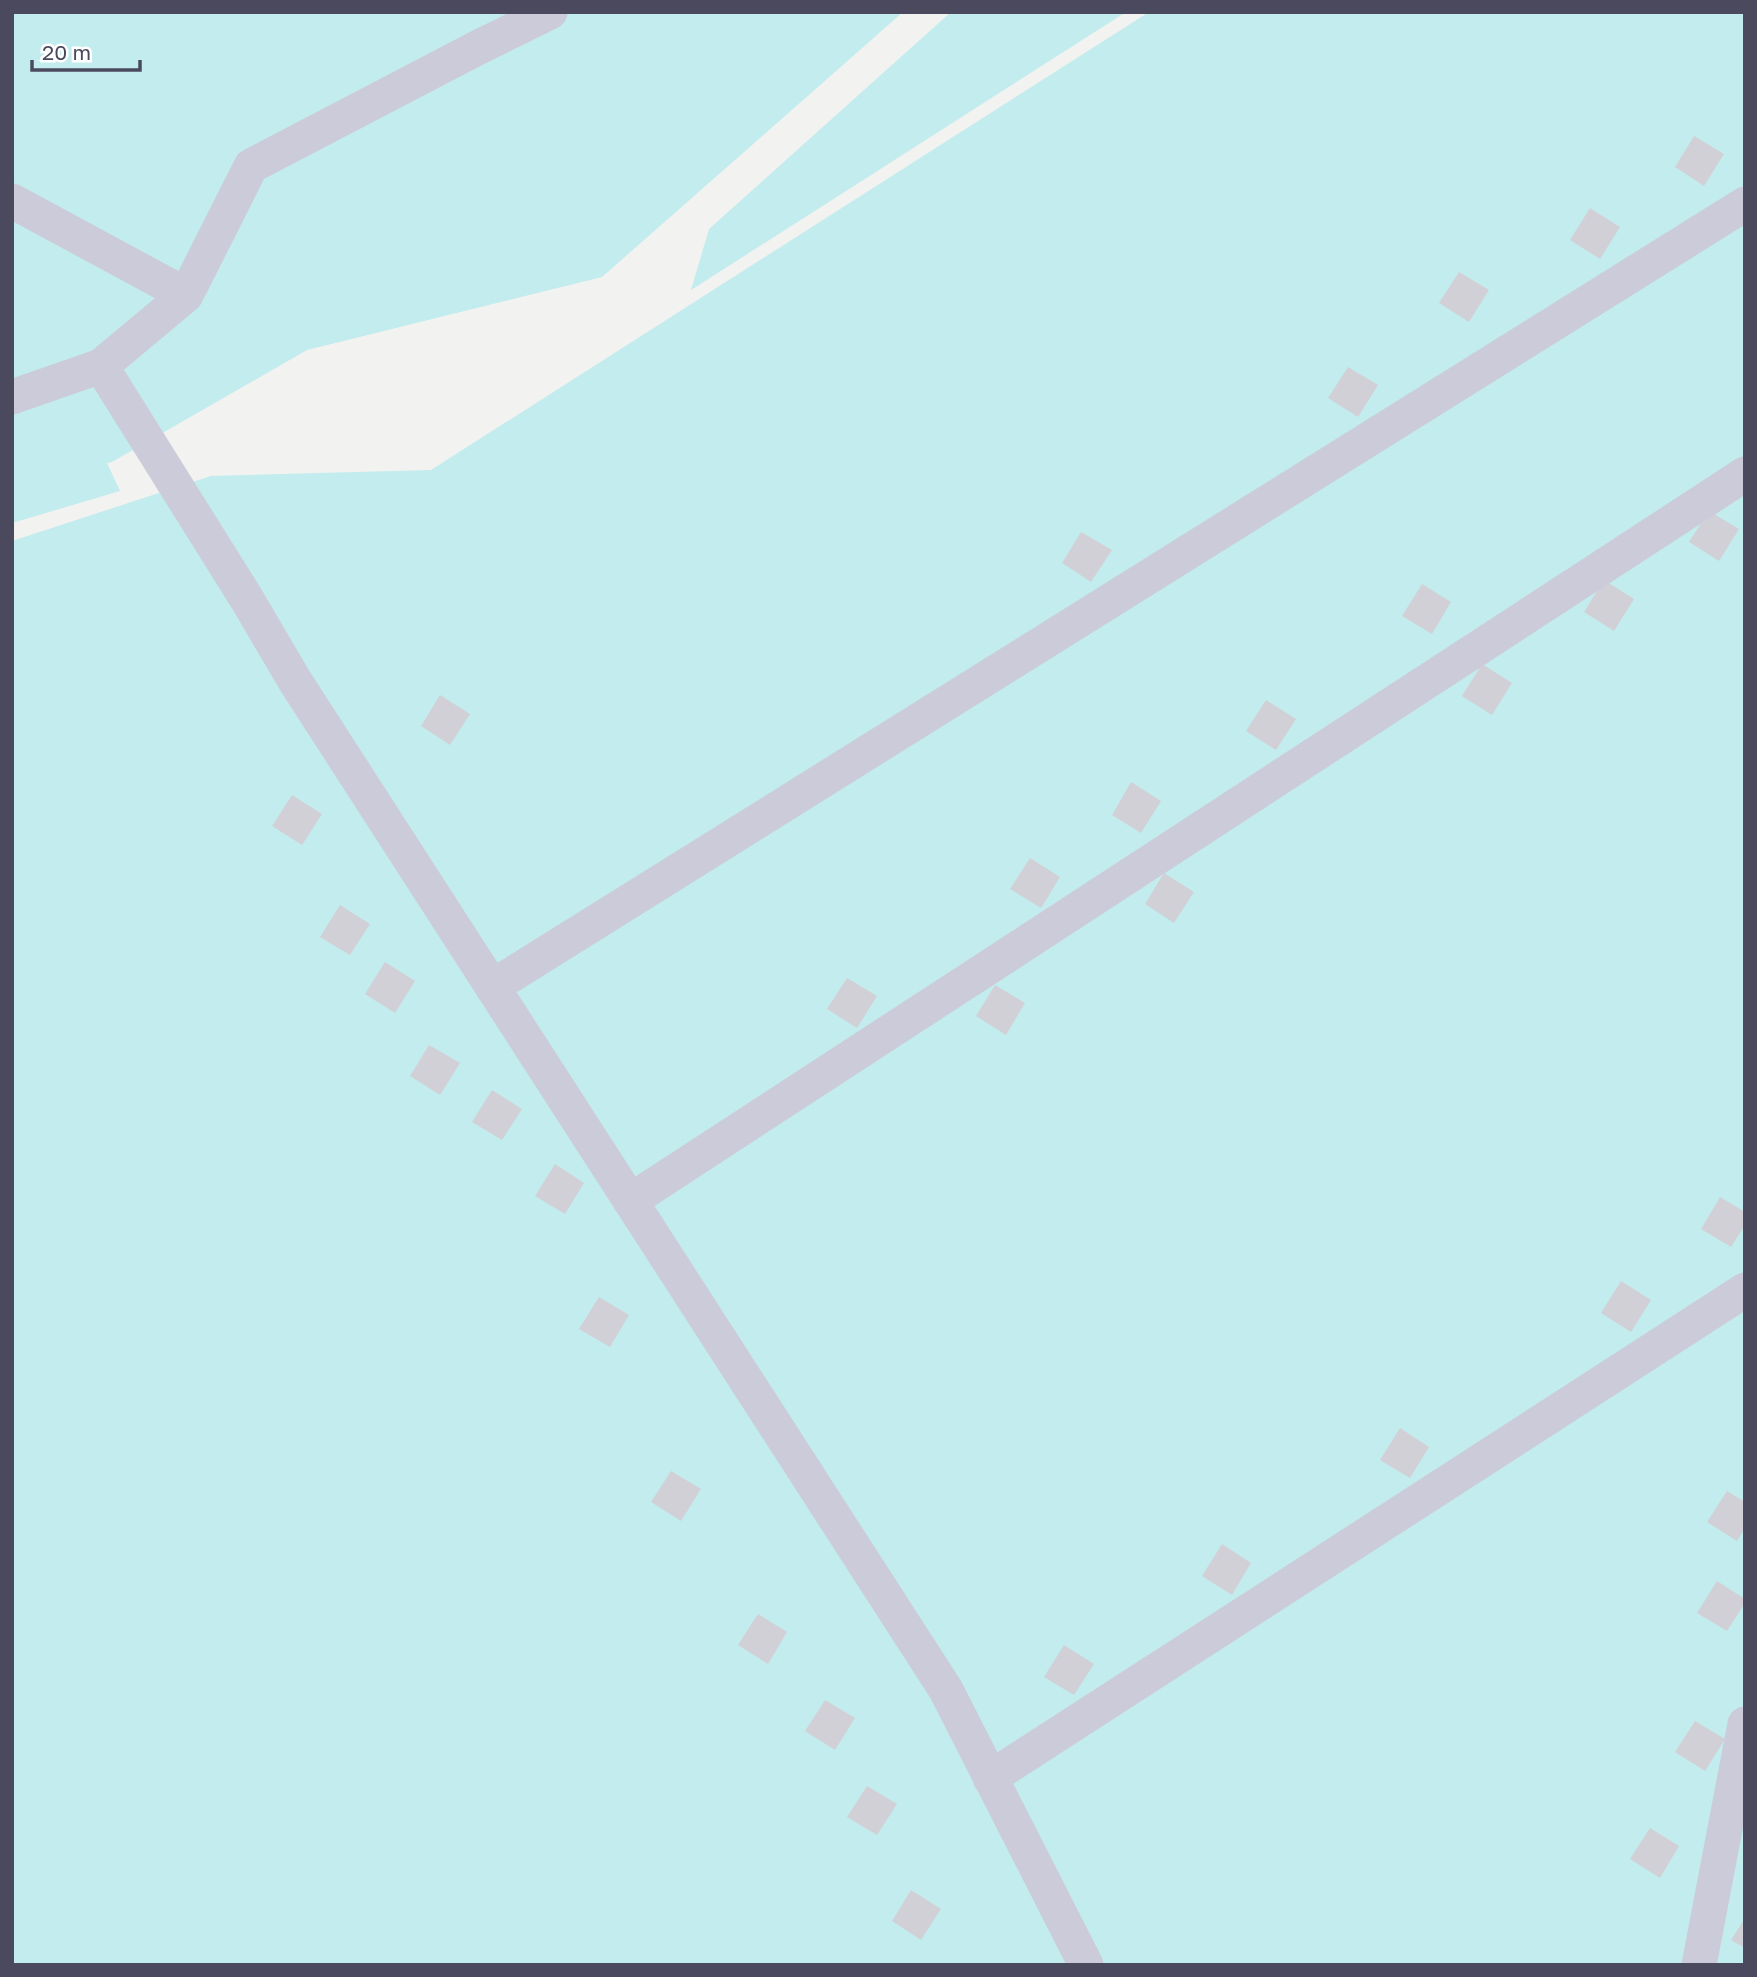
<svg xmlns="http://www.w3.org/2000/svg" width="1757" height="1977" viewBox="0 0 1757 1977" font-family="'Golos Text',sans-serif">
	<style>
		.green { fill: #c2eced }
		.building { fill: #d2d0d7 }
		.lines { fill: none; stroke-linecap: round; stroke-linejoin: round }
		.minor { stroke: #cccbd9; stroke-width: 35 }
	</style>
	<rect width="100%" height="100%" fill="#f2f2f0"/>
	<path class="green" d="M12,12h891l-301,265 -295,73 -195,112 -5,1 13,28 -108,32z
		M951,12h175l-435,278 18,-61z
		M1149,12h596v1953h-1733v-1424l199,-65 220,-6z"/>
	<path class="building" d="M1694,136l30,18 -20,32 -29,-19z
		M1590,208l30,19 -20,32 -30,-19z
		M1459,272l30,18 -20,32 -30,-19z
		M1348,367l30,18 -20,32 -30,-19z
		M1709,511l30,18 -20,32 -30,-19z
		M1081,532l31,18 -21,32 -29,-19z
		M1604,580l30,19 -20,32 -30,-19z
		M1422,584l29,18 -19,32 -30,-18z
		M1482,664l30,19 -20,32 -30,-19z
		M440,695l30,19 -20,31 -29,-19z
		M1266,700l30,19 -20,31 -30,-19z
		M1131,782l30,19 -20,32 -29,-18z
		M292,795l30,19 -20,31 -30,-19z
		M1030,858l30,19 -19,31 -31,-19z
		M1164,873l30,19 -20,31 -29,-19z
		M340,905l30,19 -20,31 -30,-18z
		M385,962l30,19 -20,32 -30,-19z
		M847,978l30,18 -20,32 -30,-19z
		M995,985l30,18 -19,32 -30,-19z
		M429,1045l31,18 -20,32 -30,-19z
		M492,1090l30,19 -20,31 -30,-18z
		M555,1164l29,19 -19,31 -30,-18z
		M1720,1197l25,15v13l-14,22 -30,-18z
		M1621,1281l30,19 -20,32 -30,-19z
		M599,1297l30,18 -19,32 -31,-18z
		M1400,1428l29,19 -19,31 -30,-18z
		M671,1471l30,18 -20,32 -30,-19z
		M1727,1491l18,11v26l-8,13 -30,-19z
		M1222,1544l29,19 -19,32 -30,-19z
		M1717,1581l28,18v4l-18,28 -30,-18z
		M758,1614l29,18 -19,32 -30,-19z
		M1064,1645l30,19 -20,31 -30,-18z
		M825,1700l30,18 -20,32 -30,-19z
		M1695,1721l30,18 -20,32 -30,-19z
		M867,1786l30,18 -20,31 -30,-18z
		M1650,1828l29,18 -19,32 -30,-19z
		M911,1890l30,19 -20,31 -29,-19z
		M1745,1918v30l-14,-8z"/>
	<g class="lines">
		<path class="minor" d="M12,201l174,94
			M101,366l85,-71 65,-129 226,-118 73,-36
			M12,397l89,-31 147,235 47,80 651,1009 140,275
			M492,987l1253,-783
			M630,1201l1115,-727
			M990,1778l755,-488
			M1699,1965l46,-241"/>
	</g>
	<rect width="1757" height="1977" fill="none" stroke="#4b495d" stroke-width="28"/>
	<path d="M32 60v10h108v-10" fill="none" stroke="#4b495d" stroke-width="3.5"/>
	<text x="42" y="60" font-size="21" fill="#4b495d" stroke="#ffffff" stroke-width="5" paint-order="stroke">20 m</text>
</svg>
